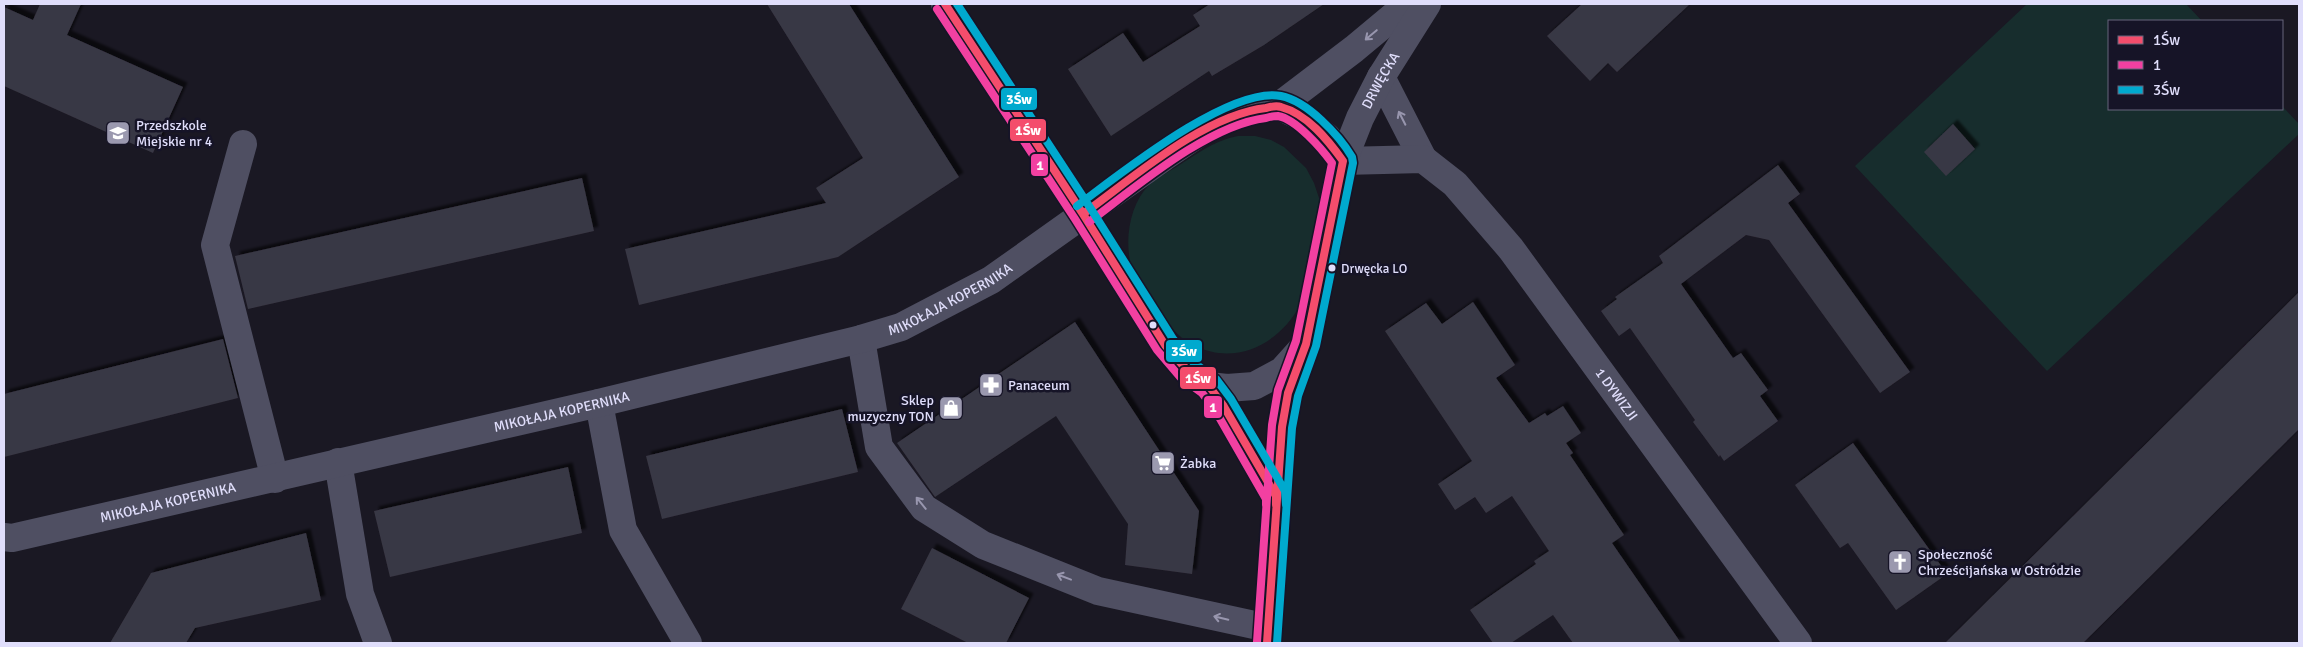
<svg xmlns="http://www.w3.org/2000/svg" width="2303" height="647" viewBox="0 0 2303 647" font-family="Signika,sans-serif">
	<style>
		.green { fill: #172d2d }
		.building { fill: #393744; filter: url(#shadow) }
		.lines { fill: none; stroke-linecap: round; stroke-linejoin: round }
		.minor { stroke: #4f4f62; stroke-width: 28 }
		.bus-1-casing { stroke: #161427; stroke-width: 11 }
		.bus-2-casing { stroke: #161427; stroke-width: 11 }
		.bus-3-casing { stroke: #161427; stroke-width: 11 }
		.bus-1 { stroke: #f44d6c; stroke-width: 8 }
		.bus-2 { stroke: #f240a1; stroke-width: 8 }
		.bus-3 { stroke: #00a9ce; stroke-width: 8 }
		.oneway { stroke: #9896ae }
		.bus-dot { fill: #e0defb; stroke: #161427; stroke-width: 2 }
		.labels { text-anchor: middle; stroke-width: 5; stroke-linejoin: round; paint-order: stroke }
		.bus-label { font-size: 13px; fill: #e0defb; stroke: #161427; text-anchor: start }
		.street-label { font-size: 14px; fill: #e0defb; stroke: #161427 }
		.poi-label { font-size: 14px; fill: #e0defb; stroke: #161427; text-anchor: start }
		.line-badge { stroke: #161427; stroke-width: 2 }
		.badge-label { font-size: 14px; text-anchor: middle; font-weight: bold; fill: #fff }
	</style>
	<defs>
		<filter id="shadow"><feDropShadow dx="4.5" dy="-4.5" stdDeviation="1" flood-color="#0009"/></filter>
	</defs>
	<rect width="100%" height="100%" fill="#1a1823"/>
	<path class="green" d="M2027,4h159l16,17h-93v88h173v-3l17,18v10l-252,237 -192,-205z
		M1238,136h17l16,4 13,7 22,21 8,15 6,18 -20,104c-20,38 -63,61 -105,41 -18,-8 -29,-25 -39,-40 -7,-11 -18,-23 -23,-35 -10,-27 -4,-66 16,-86 9,-8 22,-14 32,-21 21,-13 33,-23 57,-28z"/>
	<path class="building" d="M40,4h41l-14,31 116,52 -30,66 -149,-67v-79l29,13z
		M767,4h82l110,173 -121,80 -199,48 -14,-56 201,-46 -10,-15 47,-30z
		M1210,4h114l-60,41 -52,31 -3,-5 -98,65 -43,-67 55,-36 20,29 57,-36 -7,-11z
		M1582,4h108l-73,68 -9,-9 -18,18 -43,-45z
		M1953,124l22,25 -29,27 -22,-24z
		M1778,165l22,29 -12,9 122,169 -30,21 -111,-153 -23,-5 -65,49 52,74 8,-5 27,37 -8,6 18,25 -54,40 -4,-6 -1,2 -26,-35 2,-2 -65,-92 -11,8 -18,-25 16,-12 -2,-2 48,-34 -4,-7z
		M582,178l12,53 -346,78 -13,-53z
		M2299,292v137l-216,214h-138z
		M1473,302l42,63 -19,13 33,45 16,-10 2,3 16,-10 18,27 -15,10 7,10 -3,2 54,80 -12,8 69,100h-108l-20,-28 -42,28h-18l-23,-33 66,-46 -2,-3 15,-10 -37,-55 -26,17 -11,-16 -20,13 -17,-26 34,-23 -87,-130 41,-28 16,21z
		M1075,322l124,189 -7,63 -67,-9 3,-41 -72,-108 -121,81 -38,-54z
		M223,339l15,59 -234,59v-63z
		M842,409l16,63 -196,47 -16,-63z
		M1853,443l94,131 -51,36 -48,-67 -8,5 -45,-63z
		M568,467l14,66 -192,44 -16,-66z
		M306,533l15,67 -126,28 -9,15h-76l41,-70z
		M932,548l97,50 -23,45h-38l-67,-34z"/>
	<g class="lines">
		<g class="minor">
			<path d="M945,4l138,210 82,131 22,25 22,16 18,2 27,-2 28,-15 18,-20"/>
			<path d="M1381,77l42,82"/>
			<path d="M1279,106l75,-57 54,-45"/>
			<path d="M243,144l-28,101 60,234"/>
			<path id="s1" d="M1343,161l80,-2 32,25 56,65 287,394"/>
			<path d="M861,339l18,108 45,61 59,37 115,46 170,37"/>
			<path d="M1209,386l14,19 53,91"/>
			<path d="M599,403l24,127 65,113"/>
			<path d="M338,462l22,132 18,49"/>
			<path id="s2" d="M4,537l8,1 587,-135 262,-64 40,-12 90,-47 173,-123 40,-27 43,-20 32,-4 26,13 22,18 16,24"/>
			<path id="s3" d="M1267,643l15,-216 6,-34 18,-49 37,-183 17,-43 21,-41 46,-73"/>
		</g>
		<defs>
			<path id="bus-1" d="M945,4l138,210 82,131 22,25 22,16 14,19 53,91v9
				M1083,214c50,-36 121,-99 183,-106 4,-1 10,-3 15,-1 26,7 47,33 62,54l-37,183 -18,49 -6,34 -15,216"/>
			<path id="bus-2" d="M937,9l138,210 82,131 23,27 22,16 13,17 51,89v6
				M1089,222c47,-35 119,-97 177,-104 3,-1 9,-2 12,-2 18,3 44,33 54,47l-36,178 -18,49 -6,35 -15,217"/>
			<path id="bus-3" d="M957,4l134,205 82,130 21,24 22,16 15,20 54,92 1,14
				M1077,206c42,-31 152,-120 204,-110 26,5 58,39 71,61l1,6 -37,183 -18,50 -6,32 -15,215"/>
		</defs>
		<use href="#bus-1" class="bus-1-casing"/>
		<use href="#bus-2" class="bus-2-casing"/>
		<use href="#bus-3" class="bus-3-casing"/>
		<use href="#bus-1" class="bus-1"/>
		<use href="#bus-2" class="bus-2"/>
		<use href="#bus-3" class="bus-3"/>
	</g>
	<defs><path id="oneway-shaft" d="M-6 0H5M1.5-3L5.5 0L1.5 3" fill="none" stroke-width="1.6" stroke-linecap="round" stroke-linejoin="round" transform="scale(1.25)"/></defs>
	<g class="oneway">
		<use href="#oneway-shaft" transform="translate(1371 35) rotate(140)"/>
		<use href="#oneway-shaft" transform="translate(1402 118) rotate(-117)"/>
		<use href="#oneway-shaft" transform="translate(921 503) rotate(-129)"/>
		<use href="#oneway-shaft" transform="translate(1064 577) rotate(-159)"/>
		<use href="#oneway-shaft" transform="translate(1221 618) rotate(-167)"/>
	</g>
	<defs>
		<symbol id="school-square" viewBox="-11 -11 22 22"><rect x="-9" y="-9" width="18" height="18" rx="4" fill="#9b99af" stroke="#161427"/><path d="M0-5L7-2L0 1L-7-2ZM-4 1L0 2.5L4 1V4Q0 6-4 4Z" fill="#fff"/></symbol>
		<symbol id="pharmacy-square" viewBox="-11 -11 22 22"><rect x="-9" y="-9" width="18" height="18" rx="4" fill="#9b99af" stroke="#161427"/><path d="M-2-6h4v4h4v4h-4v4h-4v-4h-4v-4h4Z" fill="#fff"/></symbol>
		<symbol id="shop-square" viewBox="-11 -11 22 22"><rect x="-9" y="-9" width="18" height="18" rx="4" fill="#9b99af" stroke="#161427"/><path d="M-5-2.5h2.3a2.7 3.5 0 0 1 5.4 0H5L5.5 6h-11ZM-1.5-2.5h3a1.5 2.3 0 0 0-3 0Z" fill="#fff"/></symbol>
		<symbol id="supermarket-square" viewBox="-11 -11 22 22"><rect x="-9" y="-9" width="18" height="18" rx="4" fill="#9b99af" stroke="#161427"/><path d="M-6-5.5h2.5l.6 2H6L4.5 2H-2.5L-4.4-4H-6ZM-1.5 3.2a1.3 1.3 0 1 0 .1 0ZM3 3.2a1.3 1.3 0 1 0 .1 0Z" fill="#fff"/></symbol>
		<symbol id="church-square" viewBox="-11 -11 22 22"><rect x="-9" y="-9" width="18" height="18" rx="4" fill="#9b99af" stroke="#161427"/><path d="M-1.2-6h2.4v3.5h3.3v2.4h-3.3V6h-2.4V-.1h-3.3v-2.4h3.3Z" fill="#fff"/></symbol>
	</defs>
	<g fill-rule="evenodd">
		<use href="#school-square" x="104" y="119" width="28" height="28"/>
		<use href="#pharmacy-square" x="977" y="371" width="28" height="28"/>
		<use href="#shop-square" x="937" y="394" width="28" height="28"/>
		<use href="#supermarket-square" x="1149" y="449" width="28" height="28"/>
		<use href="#church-square" x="1886" y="548" width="28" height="28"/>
	</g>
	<g class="bus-dot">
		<circle cx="1332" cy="268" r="4.5"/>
		<circle cx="1153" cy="325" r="4.5"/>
	</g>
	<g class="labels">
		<g class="bus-label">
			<text x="1341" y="273">Drwęcka LO</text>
		</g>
		<g class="street-label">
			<text dy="5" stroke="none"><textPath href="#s3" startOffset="579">DRWĘCKA</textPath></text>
			<text dy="5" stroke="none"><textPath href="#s2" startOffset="978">MIKOŁAJA KOPERNIKA</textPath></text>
			<text dy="5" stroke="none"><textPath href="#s1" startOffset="386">1 DYWIZJI</textPath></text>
			<text dy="5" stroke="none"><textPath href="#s2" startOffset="572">MIKOŁAJA KOPERNIKA</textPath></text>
			<text dy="5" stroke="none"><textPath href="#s2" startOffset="168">MIKOŁAJA KOPERNIKA</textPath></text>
		</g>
		<g class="poi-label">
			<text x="136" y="130">Przedszkole<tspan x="136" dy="16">Miejskie nr 4</tspan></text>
			<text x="1008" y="390">Panaceum</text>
			<text x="934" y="405" text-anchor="end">Sklep<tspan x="934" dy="16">muzyczny TON</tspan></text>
			<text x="1180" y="468">Żabka</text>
			<text x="1918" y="559">Społeczność<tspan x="1918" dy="16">Chrześcijańska w Ostródzie</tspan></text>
		</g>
	</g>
	<g class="line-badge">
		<rect x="1000" y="87" width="38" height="24" rx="5" fill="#00a9ce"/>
		<rect x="1009" y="118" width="38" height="24" rx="5" fill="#f44d6c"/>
		<rect x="1030" y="153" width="19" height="24" rx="5" fill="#f240a1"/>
		<rect x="1165" y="339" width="38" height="24" rx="5" fill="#00a9ce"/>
		<rect x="1179" y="366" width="38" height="24" rx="5" fill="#f44d6c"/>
		<rect x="1203" y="395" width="20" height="24" rx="5" fill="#f240a1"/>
	</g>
	<g class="badge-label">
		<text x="1019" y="104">3Św</text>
		<text x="1028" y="135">1Św</text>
		<text x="1040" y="170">1</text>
		<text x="1184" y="356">3Św</text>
		<text x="1198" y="383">1Św</text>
		<text x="1213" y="412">1</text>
	</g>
	<rect width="2303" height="647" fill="none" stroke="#e0defb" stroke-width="10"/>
	<rect x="2108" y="20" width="175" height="90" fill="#161427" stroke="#67657c"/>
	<rect x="2118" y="36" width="25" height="8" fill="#f44d6c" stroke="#67657c"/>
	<text x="2153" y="45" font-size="15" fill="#e0defb">1Św</text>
	<rect x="2118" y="61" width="25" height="8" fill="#f240a1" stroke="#67657c"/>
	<text x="2153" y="70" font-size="15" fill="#e0defb">1</text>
	<rect x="2118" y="86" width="25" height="8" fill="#00a9ce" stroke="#67657c"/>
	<text x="2153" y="95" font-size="15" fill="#e0defb">3Św</text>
</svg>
